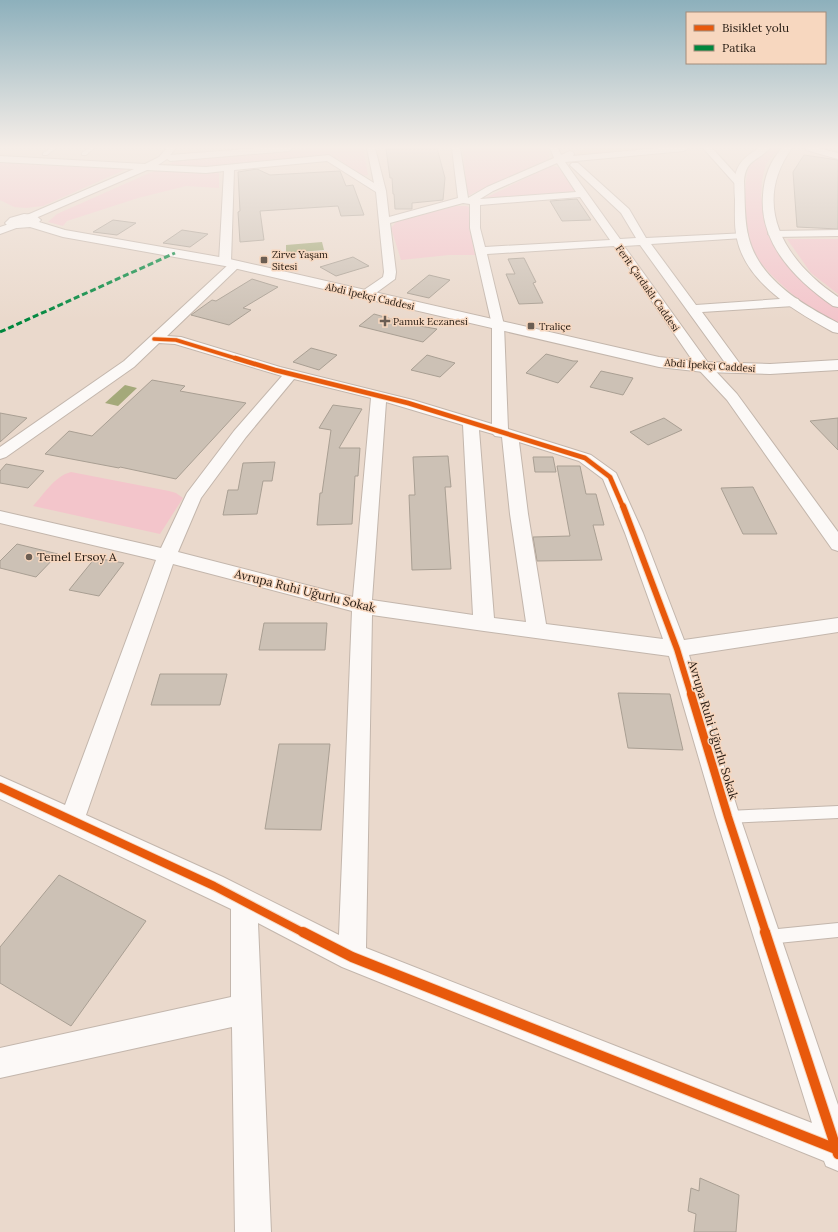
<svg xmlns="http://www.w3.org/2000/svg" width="838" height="1232" viewBox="0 0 838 1232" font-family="Lora,serif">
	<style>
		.built { fill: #edd1bb }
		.green { fill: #f3c5cb }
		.water { fill: #a4a97a }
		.building { fill: #ccc1b5; stroke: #a99f93 }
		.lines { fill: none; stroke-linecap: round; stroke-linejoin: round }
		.lane-casing { stroke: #c3b6ac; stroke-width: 2 }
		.street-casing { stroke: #c3b6ac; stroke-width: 2 }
		.secondary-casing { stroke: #c3b6ac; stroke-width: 2 }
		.lane { fill: #fcf9f7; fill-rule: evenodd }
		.street { fill: #fcf9f7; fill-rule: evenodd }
		.secondary { fill: #fcf9f7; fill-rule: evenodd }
		.quiet { stroke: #00873e; stroke-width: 3; stroke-dasharray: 6 3; stroke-linecap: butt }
		.cycleway-far4-casing { stroke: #f7d7bf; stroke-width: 5 }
		.cycleway-far3-casing { stroke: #f7d7bf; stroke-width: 6 }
		.cycleway-far2-casing { stroke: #f7d7bf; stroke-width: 8 }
		.cycleway-far1-casing { stroke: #f7d7bf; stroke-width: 10 }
		.cycleway-casing { stroke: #f7d7bf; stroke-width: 12 }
		.cycleway-far4 { stroke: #e8590c; stroke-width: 3.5 }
		.cycleway-far3 { stroke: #e8590c; stroke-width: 4.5 }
		.cycleway-far2 { stroke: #e8590c; stroke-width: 6 }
		.cycleway-far1 { stroke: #e8590c; stroke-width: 8 }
		.cycleway { stroke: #e8590c; stroke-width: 10 }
		.poi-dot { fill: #6b5e53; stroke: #f7d7bf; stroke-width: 1.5 }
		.labels { text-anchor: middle; stroke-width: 3; stroke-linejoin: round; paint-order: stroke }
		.far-poi-label { font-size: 10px; fill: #261b12; stroke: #f7d7bf; text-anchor: start }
		.far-street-label { font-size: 10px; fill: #261b12; stroke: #f7d7bf }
		.poi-label { font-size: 12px; fill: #261b12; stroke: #f7d7bf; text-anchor: start }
		.street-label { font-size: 12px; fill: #261b12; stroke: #f7d7bf }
	</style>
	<rect width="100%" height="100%" fill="#ead9cc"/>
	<path class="built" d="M586,148h82l-84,9 -8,-3z"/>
	<path class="green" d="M312,148h51l5,27 -7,1 -23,-17 -16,-2 -110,10 -44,-2 7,-5z
		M463,148h83l3,2v9l-82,37z
		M771,148h8l-13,16 -4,16 -1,17 9,39 14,25 24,26 30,21v17c-23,-10 -74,-51 -84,-73 -8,-19 -13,-69 -4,-87 4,-8 14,-12 21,-17z
		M0,162l131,5 -88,39 -17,2 -12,-1 -14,-7z
		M551,166l8,1 16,24 -86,8 -4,-1z
		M154,171l65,2v15l-33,-2 -48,12 -71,23 -4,5 -15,-4 9,-8z
		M456,206h10l5,2 -2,19 6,28h-26l-48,5 -10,-32 5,-6z
		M787,239h51v55l-27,-21z
		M71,472l98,19 7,2 7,5 -23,36 -127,-28c11,-12 22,-30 38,-34z"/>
	<path class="water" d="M322,242l2,8 -38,3v-8z
		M125,385l12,3 -19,18 -13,-3z"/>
	<path class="building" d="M437,148l8,30 -2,22 -31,3v6h-17l-1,-15h-1l-1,-16h-2l-4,-29z
		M804,155l34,5v69l-41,-2 -4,-55z
		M257,169l13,6 70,-4 6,15 7,-1 11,30 -23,1 -3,-10 -78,5 4,29 -24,2 -2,-30 2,-1 -2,-39z
		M577,199l14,21 -29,1 -12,-20z
		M113,220l23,3 -19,12 -24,-3z
		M182,230l26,4 -18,13 -27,-4z
		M353,257l16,9 -33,10 -16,-9z
		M524,258l12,24 -3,1 10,20 -24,1 -13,-30h9l-7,-15z
		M429,275l21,5 -21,18 -22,-5z
		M252,279l26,8 -35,21 8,2 -22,15 -38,-10 21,-15 4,1z
		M374,314l35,10 28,5 -14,13 -64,-16z
		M311,348l26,7 -18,15 -26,-8z
		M546,354l27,7h5l-20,22 -32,-10z
		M427,355l28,8 -15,14 -29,-7z
		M601,371l32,7 -10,17 -33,-8z
		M152,380l33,6 -5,5 66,12 -70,76 -56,-12 -1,1 -74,-14 24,-23 23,5z
		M333,405l29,4 -23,39h21l-2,28h-3l-3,48 -35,1 3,-32h2l9,-63 -12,-2z
		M0,413l27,5 -27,24z
		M664,418l18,12 -34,15 -18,-13z
		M838,418v32l-28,-29z
		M448,456l3,31h-6l6,82 -39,1 -3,-75h6l-2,-38z
		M533,457h20l3,15h-21z
		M275,462l-3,19h-9l-6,33 -34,1 5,-25h10l5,-27z
		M6,464l38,7 -16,17 -28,-5v-12z
		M557,466h23l6,28h10l8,31h-11l9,35 -65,1 -4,-24 37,-1z
		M753,487l24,47h-34l-22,-46z
		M17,544l41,10 -22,23 -36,-9v-7z
		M95,558l29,5 -25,33 -30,-6z
		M264,623h63l-2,27h-66z
		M160,674h67l-7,31h-69z
		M618,693l52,1 13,56 -55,-2z
		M279,744h51l-9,86 -56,-1z
		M59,875l87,46 -75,105 -71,-43v-36z
		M700,1178l39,17 -3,37h-42l2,-18 -8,-3 3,-23 8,3z"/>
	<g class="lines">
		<defs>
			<path id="lane" d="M51,148h5l-9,7h-4v-2z
				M89,148h5l-8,7h-4v-2z
				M838,806v12l-110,5 -4,-2 -2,-4 2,-4 4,-2z
				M838,923v14l-70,7 -5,-2 -2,-5 2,-5 5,-2z"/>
			<path id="street" d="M167,148h9l-6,7 90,-7h33l-4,3 -119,10 -3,-2 -9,6 48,2 123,-12 45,28 -7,-35h8l11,43 3,26 69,-19 -6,-50h8l8,50 19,-11 67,-29 -4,-10h8l3,7 9,-4 3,1 1,2 -1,2 86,-8h29l-4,3 -119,11 55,77 16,-1 -15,-25 -49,-46 -2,-2 2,-2h6l51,46 17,29 101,-5 1,2 -1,2 -4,1 -92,6 45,61 98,-7 4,1 2,3 -2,3 -4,1 -92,6 41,56 -2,3 -5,1 -5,-1 -91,-126 -16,1 85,118 28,30 101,138v19l-6,-2 -105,-149 -28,-30 -85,-124 -127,8 17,71 4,104 83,26 25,18 27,60 41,107 154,-22v14l-149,23 51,162 98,288v66l-12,-5 -2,-5 -482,-194 -84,-44 13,309h-36l-3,-205 -232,51v-30l231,-51v-88l-231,-110v-23l65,29 91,-245 -156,-37v-12l161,37 26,-55 47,-62 48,-55 -107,-32 -16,-1 -25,24 -128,90 -6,2v-12l124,-86 105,-97h-8l-2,-2 5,-91 -18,2 -59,-3 -116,50 -5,-3 1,-2 107,-46 -134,-7v-6l145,8 14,-7zM327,161l49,31 8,80 -1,5 -22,15 -2,3 2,3h8l26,-19 1,-7 -6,-49 73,-20 7,1v24l22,97v99l-79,-24 -133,-33 -99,-30 -14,-1 75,-72 -2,-2 -4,-1 -7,3 2,-2 3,-92zM557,163l19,29 -96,7 13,-8zM580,197l30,43 -125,7 -5,-19v-23zM294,379l77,19 -18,199 -175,-45 23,-54 45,-61zM386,402l77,23 10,190 -101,-15zM479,430l14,4 2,2 7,1 8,77 16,108 -32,-4zM519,442l60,19 24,18 22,54 38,106 -117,-15 -18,-110zM173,564l179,47 -13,324 -116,-58 -137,-62zM372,615l112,16 185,25 47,161 96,306 -446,-175z
				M703,148h9l30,33 2,2 -2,2h-6z
				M805,148h13l20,5v6l-32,-9z
				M15,222l4,1 1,2 -1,2 -19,7v-7z
				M838,230v6l-65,1 -5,-3 5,-3z"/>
			<path id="secondary" d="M759,148h11c-13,14 -24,11 -26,33 1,19 0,41 5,58 11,41 54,66 89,84v10l-5,-1c-38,-21 -86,-48 -96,-93 -3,-13 -2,-27 -2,-40 -2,-26 0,-37 24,-51z
				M782,148h10c-42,58 -6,114 46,149v10l-5,-1c-37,-26 -74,-62 -70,-111 1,-17 7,-34 19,-47z
				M24,214l11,1 6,5 -2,2 26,8 160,28 434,99 45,5 66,2 68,-4v10l-68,4 -66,-2 -45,-5 -434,-101 -162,-29 -33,-10 -13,1 -10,-3 -2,-2 5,-5z"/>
		</defs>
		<use href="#lane" class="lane-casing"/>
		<use href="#street" class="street-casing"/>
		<use href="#secondary" class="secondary-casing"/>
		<use href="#lane" class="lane"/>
		<use href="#street" class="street"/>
		<use href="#secondary" class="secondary"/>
		<path class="quiet" d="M0,332l175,-79"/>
		<defs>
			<path id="cycleway-far4" d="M154,339l22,1 62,19"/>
			<path id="cycleway-far3" d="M235,358l40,12 133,33 177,55 25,19 13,30"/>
			<path id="cycleway-far2" d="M623,506l54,143 14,46"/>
			<path id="cycleway-far1" d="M691,694l37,123 38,116
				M0,787l214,99 90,47"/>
			<path id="cycleway" d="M303,932l49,25 484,192
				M765,932l73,222"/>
		</defs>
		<use href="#cycleway-far4" class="cycleway-far4-casing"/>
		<use href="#cycleway-far3" class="cycleway-far3-casing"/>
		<use href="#cycleway-far2" class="cycleway-far2-casing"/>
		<use href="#cycleway-far1" class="cycleway-far1-casing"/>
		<use href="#cycleway" class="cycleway-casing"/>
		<use href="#cycleway-far4" class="cycleway-far4"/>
		<use href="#cycleway-far3" class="cycleway-far3"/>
		<use href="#cycleway-far2" class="cycleway-far2"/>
		<use href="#cycleway-far1" class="cycleway-far1"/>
		<use href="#cycleway" class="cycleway"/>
	</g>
	<linearGradient id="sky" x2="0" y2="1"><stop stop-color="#8db0bc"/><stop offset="0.46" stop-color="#f6eee8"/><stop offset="1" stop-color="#f6eee8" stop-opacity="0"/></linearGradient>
	<rect width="838" height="320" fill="url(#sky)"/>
	<g class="poi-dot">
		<rect x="260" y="256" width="8" height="8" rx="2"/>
		<path d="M383 315h4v4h4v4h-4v4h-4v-4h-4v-4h4z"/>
		<rect x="527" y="322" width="8" height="8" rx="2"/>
		<circle cx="29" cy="557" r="4"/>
	</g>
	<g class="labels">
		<g class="far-poi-label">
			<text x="272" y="258">Zirve Yaşam<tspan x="272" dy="12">Sitesi</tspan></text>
			<text x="393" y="325">Pamuk Eczanesi</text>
			<text x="539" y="330">Traliçe</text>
		</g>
		<g class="far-street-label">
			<text transform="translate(648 288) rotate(55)" y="4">Ferit Çardaklı Caddesi</text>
			<text transform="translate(370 296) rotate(13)" y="4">Abdi İpekçi Caddesi</text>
			<text transform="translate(710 365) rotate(4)" y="4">Abdi İpekçi Caddesi</text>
		</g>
		<g class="poi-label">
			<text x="37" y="561">Temel Ersoy A</text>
		</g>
		<g class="street-label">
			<text transform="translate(305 591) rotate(14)" y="4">Avrupa Ruhi Uğurlu Sokak</text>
			<text transform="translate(713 730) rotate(73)" y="4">Avrupa Ruhi Uğurlu Sokak</text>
		</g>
	</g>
	<rect x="686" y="12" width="140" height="52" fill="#f7d7bf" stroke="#a38c7a"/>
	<rect x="694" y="25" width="20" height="6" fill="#e8590c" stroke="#a38c7a"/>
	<text x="722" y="32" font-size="12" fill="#261b12">Bisiklet yolu</text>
	<rect x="694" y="45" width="20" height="6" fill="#00873e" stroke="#a38c7a"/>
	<text x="722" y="52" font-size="12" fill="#261b12">Patika</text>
</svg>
